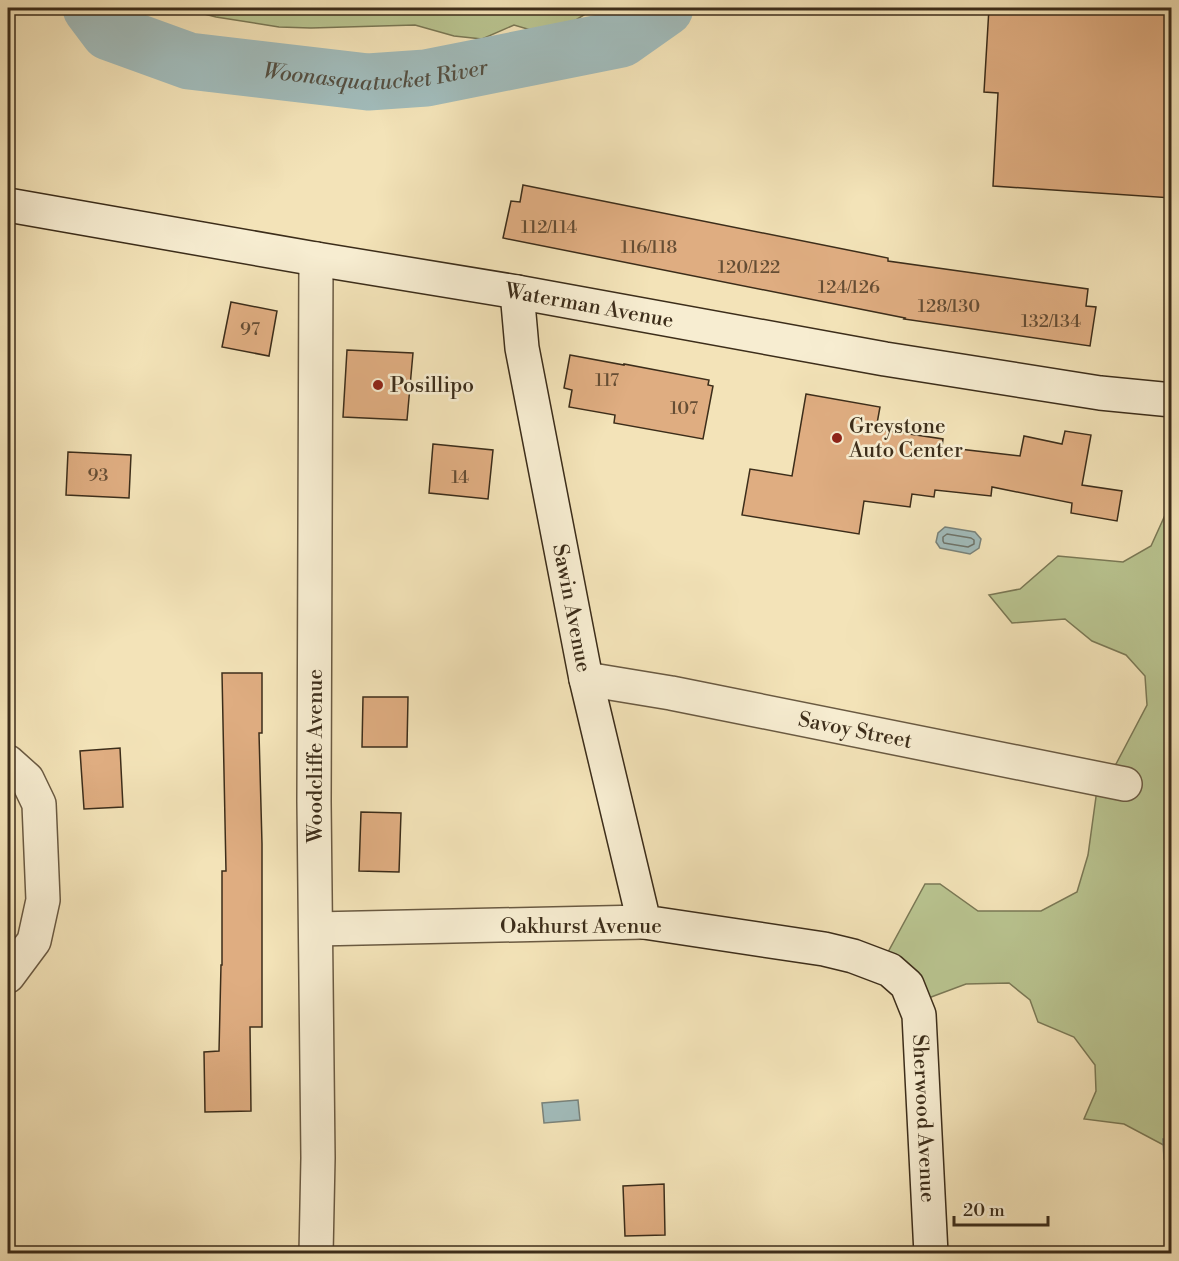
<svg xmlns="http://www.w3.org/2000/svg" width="1179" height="1261" viewBox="0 0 1179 1261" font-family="'Libre Bodoni',serif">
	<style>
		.green { fill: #b9c490; stroke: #7a7855; stroke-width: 1.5 }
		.water { fill: #a1bbba; stroke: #79827a; stroke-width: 1.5 }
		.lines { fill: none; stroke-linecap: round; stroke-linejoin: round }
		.shore { stroke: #6e746a; stroke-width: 1.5 }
		.river { stroke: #a1bbba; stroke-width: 57 }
		.building { fill: #dfad81; stroke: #3c2d1a; stroke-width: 1.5 }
		.street-casing { stroke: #6a5a42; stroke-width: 36 }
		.secondary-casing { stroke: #3c2d1a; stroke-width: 36 }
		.street { stroke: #f7edd1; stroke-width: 33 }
		.secondary { stroke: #f7edd1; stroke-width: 33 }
		.poi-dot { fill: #8f2418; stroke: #f7edd1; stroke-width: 2 }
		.labels { text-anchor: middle; stroke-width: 5; stroke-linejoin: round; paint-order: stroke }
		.number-label { font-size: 18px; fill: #654d34 }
		.street-label { font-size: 21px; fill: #3c2d1a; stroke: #f7edd1 }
		.poi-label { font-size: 21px; fill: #3c2d1a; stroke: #f7edd1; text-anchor: start }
		.water-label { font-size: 22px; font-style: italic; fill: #555042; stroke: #f7edd1 }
	</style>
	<rect width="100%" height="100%" fill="#f3e3b8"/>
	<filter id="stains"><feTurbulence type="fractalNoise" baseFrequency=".00333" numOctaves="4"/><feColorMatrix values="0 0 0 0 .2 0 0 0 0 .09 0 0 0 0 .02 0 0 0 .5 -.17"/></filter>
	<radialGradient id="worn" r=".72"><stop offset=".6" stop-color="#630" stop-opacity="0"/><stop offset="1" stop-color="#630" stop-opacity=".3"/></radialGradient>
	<path class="green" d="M181,8h-1h415l-35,22 -19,3 -27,-8 -32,14 -28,-3 -39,-11 -104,3 -32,-1 -63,-10z
		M1171,502v647l-47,-25 -40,-5 12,-28 -1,-26 -21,-28 -36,-15 -8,-22 -21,-17 -43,1 -59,22 -26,-41 44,-81h15l38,27h63l36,-19 11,-37 11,-80 17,-11 31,-59 -2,-29 -19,-21 -34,-14 -27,-22 -53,4 -23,-28 31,-6 38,-33 65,6 28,-16z"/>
	<path class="water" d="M945,527l30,5 6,7 -2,9 -9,6 -30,-6 -4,-6 2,-9z
		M578,1100l2,20 -36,3 -2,-20z
		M1163,1139h8v20h-7z"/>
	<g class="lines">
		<path class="shore" d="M947,534l24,4 3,2v4l-6,3 -24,-4 -1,-2v-4z"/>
		<path class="river" id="s1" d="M91,8l18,24 80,29 179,21 58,-4 195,-39 44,-31"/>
	</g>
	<path class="building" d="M989,8h183v190l-179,-12 5,-93 -14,-1z
		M523,185l365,73v3l200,28 -2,17 10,1 -6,39 -186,-27 1,-1 -402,-80 8,-37 9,1z
		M231,302l46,9 -8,45 -47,-9z
		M347,350l66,3 -6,67 -64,-3z
		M570,355l54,10v-1l85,16 -1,5 5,1 -10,53 -89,-16 1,-8 -46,-8 3,-17 -8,-2z
		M806,394l74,13 -4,22 67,10 -1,8 78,9 4,-20 38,8 3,-13 26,4 -9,50 40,6 -5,30 -46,-8 1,-10 -80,-16 -1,9 -56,-6 -1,7 -22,-3 -2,13 -46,-6 -5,33 -117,-19 8,-46 42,7z
		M433,444l60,6 -5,49 -59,-6z
		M68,452l63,3 -2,43 -63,-3z
		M222,673h40v60h-3l3,111v183h-12l1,84 -46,1 -1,-60 15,-1 2,-86h1v-94h4z
		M363,697h45l-1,50h-45z
		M120,748l3,59 -39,2 -4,-58z
		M361,812l40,1 -2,59 -40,-1z
		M664,1184l1,51 -40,1 -2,-50z"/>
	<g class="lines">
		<defs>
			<g id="street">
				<path d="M316,259l-2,543 4,356 -2,96"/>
				<path id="s2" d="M586,679l85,14 454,91"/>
				<path d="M8,762l19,17 12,25 4,96 -9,41 -26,35"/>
				<path d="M316,929l328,-7"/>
			</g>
			<g id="secondary">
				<path id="s3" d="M8,205l308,54 201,33 368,67 215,34 72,7"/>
				<path id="s4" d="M517,292l5,56 64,331 58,243 180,27 29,7 37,14 17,15 12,30 12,239"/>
			</g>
		</defs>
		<use href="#street" class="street-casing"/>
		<use href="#secondary" class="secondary-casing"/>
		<use href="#street" class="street"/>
		<use href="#secondary" class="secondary"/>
	</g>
	<g class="poi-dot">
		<circle cx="378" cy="385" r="6"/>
		<circle cx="837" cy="438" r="6"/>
	</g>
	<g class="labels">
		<g class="number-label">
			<text x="549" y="233">112/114</text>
			<text x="649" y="253">116/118</text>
			<text x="749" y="273">120/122</text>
			<text x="849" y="293">124/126</text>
			<text x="949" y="312">128/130</text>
			<text x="1051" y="327">132/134</text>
			<text x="250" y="335">97</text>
			<text x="607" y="386">117</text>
			<text x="684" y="414">107</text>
			<text x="98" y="481">93</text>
			<text x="460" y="483">14</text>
		</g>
		<g class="street-label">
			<text dy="7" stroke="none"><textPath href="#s3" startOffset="590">Waterman Avenue</textPath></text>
			<text dy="7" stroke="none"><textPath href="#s4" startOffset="321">Sawin Avenue</textPath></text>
			<text dy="7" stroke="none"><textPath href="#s2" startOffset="274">Savoy Street</textPath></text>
			<text transform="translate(315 756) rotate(-90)" y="7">Woodcliffe Avenue</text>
			<text x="581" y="933">Oakhurst Avenue</text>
			<text dy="7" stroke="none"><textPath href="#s4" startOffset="1053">Sherwood Avenue</textPath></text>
		</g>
		<g class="poi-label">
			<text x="390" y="392">Posillipo</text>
			<text x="849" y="433">Greystone<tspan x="849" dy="24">Auto Center</tspan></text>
		</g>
		<g class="water-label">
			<text dy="8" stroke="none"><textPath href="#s1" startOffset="303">Woonasquatucket River</textPath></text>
		</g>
	</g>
	<rect width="1179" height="1261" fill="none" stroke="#f3e3b8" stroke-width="30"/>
	<rect x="9" y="9" width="1161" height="1243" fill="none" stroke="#3c2d1a" stroke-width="3"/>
	<rect x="15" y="15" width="1149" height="1231" fill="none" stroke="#3c2d1a" stroke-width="1.5"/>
	<path d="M954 1216v9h94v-9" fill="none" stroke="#3c2d1a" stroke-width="3"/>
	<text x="963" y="1216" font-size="18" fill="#3c2d1a" stroke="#f7edd1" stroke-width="4.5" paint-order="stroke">20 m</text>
	<rect width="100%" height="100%" filter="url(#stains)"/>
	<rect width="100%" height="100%" fill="url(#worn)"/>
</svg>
